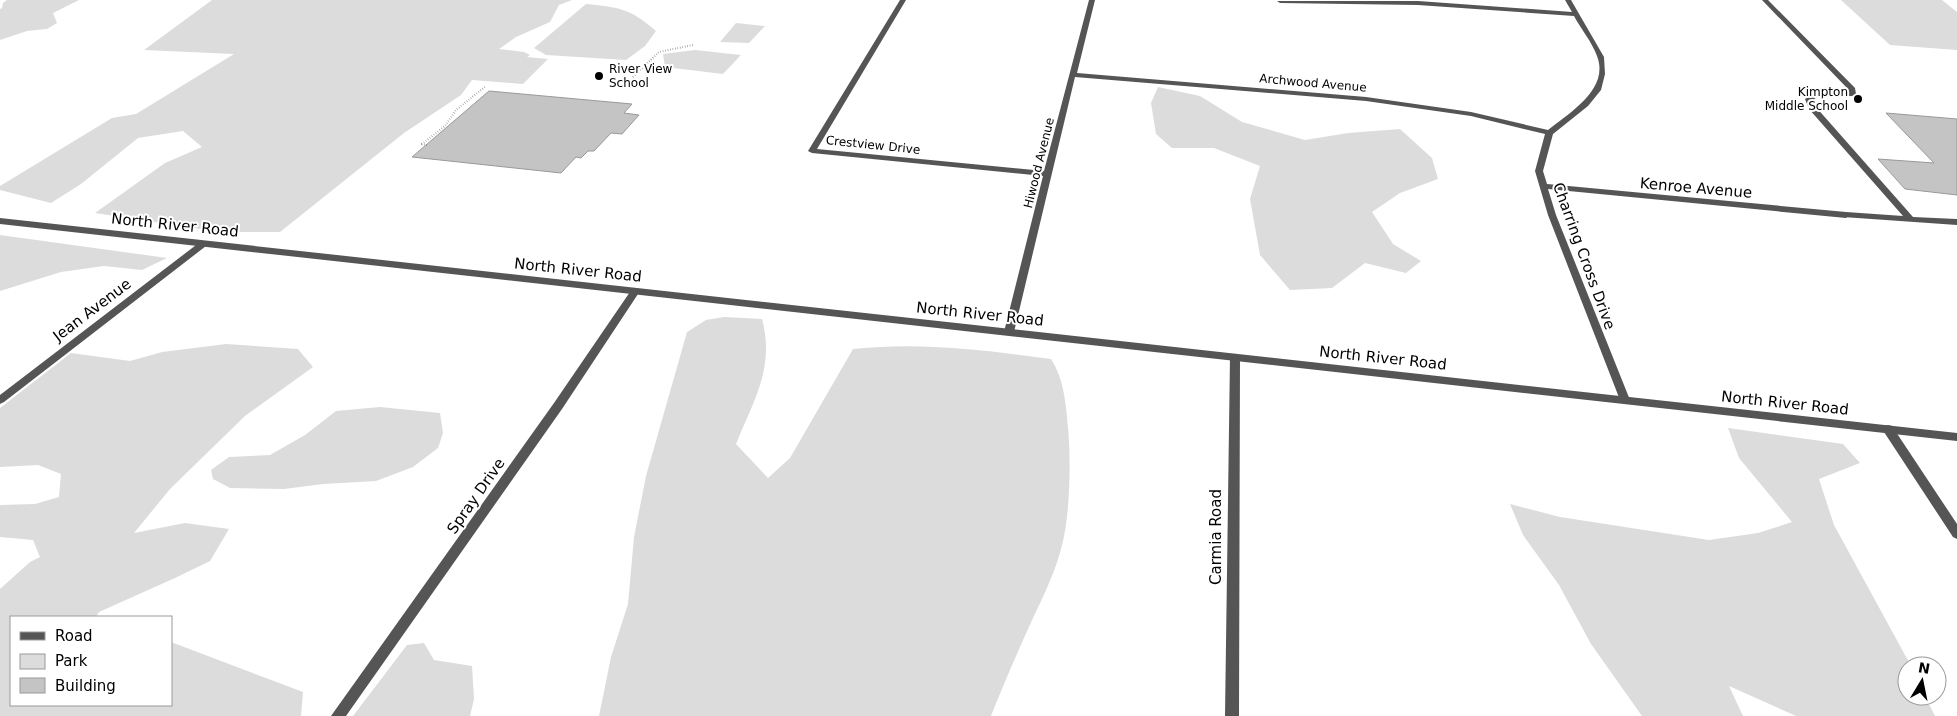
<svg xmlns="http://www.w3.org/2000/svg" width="1957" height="716" viewBox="0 0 1957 716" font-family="'DejaVu Sans',sans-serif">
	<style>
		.green { fill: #dcdcdc }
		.building { fill: #c4c4c4; stroke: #999 }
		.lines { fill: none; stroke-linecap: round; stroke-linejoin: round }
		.path { stroke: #777; stroke-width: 2; stroke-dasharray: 0.5 2; stroke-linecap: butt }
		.service { fill: #555; fill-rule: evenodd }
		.minor { fill: #555; fill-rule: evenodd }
		.tertiary { fill: #555; fill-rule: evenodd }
		.poi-dot { fill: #000; stroke: #fff; stroke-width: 2 }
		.labels { text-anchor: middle; stroke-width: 4; stroke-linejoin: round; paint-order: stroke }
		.far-poi-label { font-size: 12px; fill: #000; stroke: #fff; text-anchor: start }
		.far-street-label { font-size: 12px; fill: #000; stroke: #fff }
		.street-label { font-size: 15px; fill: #000; stroke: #fff }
	</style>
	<rect width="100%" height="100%" fill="#fff"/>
	<path class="green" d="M7,0h72l-26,13 4,10 -10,6 -20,2 -27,9v-31l2,-1 1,-5z
		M212,0h360l-13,5 -9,17 -34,15 -17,12 25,3 6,3 -3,2 21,2 -25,25 -51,-4 -11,15 -57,38 -124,99h-60l-125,-19 70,-50 37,-16 -19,-16 -45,7 -57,46 -30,19 -51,-13v-4l112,-68 24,-4 98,-60 -90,-4z
		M1841,0h101l15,12v38l-67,-5z
		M586,4c33,3 45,5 70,27l-11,15 -19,14 -80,-5 -12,-7z
		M736,23l29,3 -16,17 -29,-1z
		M695,50l46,5 -18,19 -58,-7 -2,-13z
		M1158,87l42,9 42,26 63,18 43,-7 52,-4 32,29 6,21 -38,14 -28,19 21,32 28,17 -15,12 -41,-10 -33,25 -42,2 -30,-35 -10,-56 10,-33 -46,-18h-42l-16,-14 -5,-31z
		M0,235l167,23 -25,12 -38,-4 -43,6 -61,19z
		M724,317l38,2c13,48 -8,81 -26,125l32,34 22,-20 63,-109c69,-7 130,1 198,10 13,20 15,45 17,69 3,30 2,84 -5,113 -6,27 -18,52 -30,77 -15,33 -29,65 -42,98h-392l12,-59 17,-53 6,-67 12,-61 41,-144 19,-12z
		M226,344l72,5 15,18 -68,49 -75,73 -36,44 51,-10 44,6 -19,32 -35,17 -76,34 -3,5h-85v88h160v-63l132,50 -2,24h-301v-127l30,-27 10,-5 -7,-17 -33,-3v-32l35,-1 24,-7 2,-23 -23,-9 -38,2v-59l71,-55 59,8 32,-9z
		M380,407l60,6 3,20 -5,15 -25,19 -37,14 -53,3 -39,5 -54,-1 -17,-9 -2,-9 18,-13 41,-2 35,-20 31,-24z
		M1728,428l115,16 17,19 -41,16 15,46 77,141h-4v30h18l10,20h-139l-67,-30 14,30h-101l-51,-72 -32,-59 -36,-50 -13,-31 50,13 149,23 49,-7 34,-11 -53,-64z
		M424,643l10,17 38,6 2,33 -4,17h-117l54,-71z"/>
	<path class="building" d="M489,91l143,13 -8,9 15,2 -17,19 -11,-1 -17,18h-6l-7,7 -5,-1 -15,16 -149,-16z
		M1886,113l71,6v76l-52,-6 -27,-30 56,4z"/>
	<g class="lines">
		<path class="path" d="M633,77l26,-25 34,-7
			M427,145l-5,-1 23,-18 11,-16 30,-24"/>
		<path class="service" d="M1762,0h6l87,88 1,6 -4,2 -35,1 -4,3 2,6 98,111 44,2v6l-114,-8 -1,-2 4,-3 57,4 -94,-107 -4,-10 10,-6 33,-1v-3z"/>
		<path class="minor" d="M900,0h6l-89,149 227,22 45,-171h6l-18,73 289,24 105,15 77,18c21,-17 62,-41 49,-74 -5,-14 -16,-27 -23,-40l-156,-11 -138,-2 -3,-2h141l154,11 -7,-12h6l33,57 1,17 -4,16 -13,16 -35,28 -10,37 4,13 299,28 4,3 -4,3 -298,-29 8,26 74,185 -5,4 -5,-4 -72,-185 -13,-44 10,-37 -74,-18 -105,-15 -291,-24 -61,255 -5,3 -5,-3 39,-156 -231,-23 -4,-2z
			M203,241l3,1 1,2 -1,2 -202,156 -4,2v-9l200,-153z
			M635,288l5,3 -78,118 -216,307h-15l223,-313 78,-114z
			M1235,354l5,3 -1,359h-14l5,-359z
			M1888,425l4,1 65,98v15l-4,-2 -69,-105 -1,-3 1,-3z"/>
		<path class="tertiary" d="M0,218l1957,215v8l-1957,-217z"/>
	</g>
	<g class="poi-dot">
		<circle cx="599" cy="76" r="5"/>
		<circle cx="1858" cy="99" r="5"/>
	</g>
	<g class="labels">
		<g class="far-poi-label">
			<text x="609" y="73">River View<tspan x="609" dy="14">School</tspan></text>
			<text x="1848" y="96" text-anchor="end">Kimpton<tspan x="1848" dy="14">Middle School</tspan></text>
		</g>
		<g class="far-street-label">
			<text transform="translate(1313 83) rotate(5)" y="4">Archwood Avenue</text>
			<text transform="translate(873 145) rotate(6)" y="4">Crestview Drive</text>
			<text transform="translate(1039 163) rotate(-76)" y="4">Hiwood Avenue</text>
		</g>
		<g class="street-label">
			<text transform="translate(1696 188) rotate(5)" y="5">Kenroe Avenue</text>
			<text transform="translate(175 225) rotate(6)" y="5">North River Road</text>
			<text transform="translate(1584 256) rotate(70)" y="5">Charring Cross Drive</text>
			<text transform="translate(578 270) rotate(6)" y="5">North River Road</text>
			<text transform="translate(92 310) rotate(-37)" y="5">Jean Avenue</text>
			<text transform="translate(980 314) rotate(6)" y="5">North River Road</text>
			<text transform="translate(1383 358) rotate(6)" y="5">North River Road</text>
			<text transform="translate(1785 403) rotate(6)" y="5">North River Road</text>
			<text transform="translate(476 496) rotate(-55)" y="5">Spray Drive</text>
			<text transform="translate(1216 537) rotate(-90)" y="5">Carmia Road</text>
		</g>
	</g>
	<rect x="10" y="616" width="162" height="90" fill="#ffffff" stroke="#999999"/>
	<rect x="20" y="632" width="25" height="8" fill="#555555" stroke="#999999"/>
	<text x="55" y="641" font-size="15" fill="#000000">Road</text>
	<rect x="20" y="654" width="25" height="15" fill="#dcdcdc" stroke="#999999"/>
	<text x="55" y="666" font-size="15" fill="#000000">Park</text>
	<rect x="20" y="678" width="25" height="15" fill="#c4c4c4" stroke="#999999"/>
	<text x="55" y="691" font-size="15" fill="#000000">Building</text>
	<g transform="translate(1922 681) rotate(10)"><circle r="24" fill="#ffffff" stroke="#999999"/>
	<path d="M0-4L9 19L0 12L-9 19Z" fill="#000000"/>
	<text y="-8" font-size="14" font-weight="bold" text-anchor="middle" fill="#000000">N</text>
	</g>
</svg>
